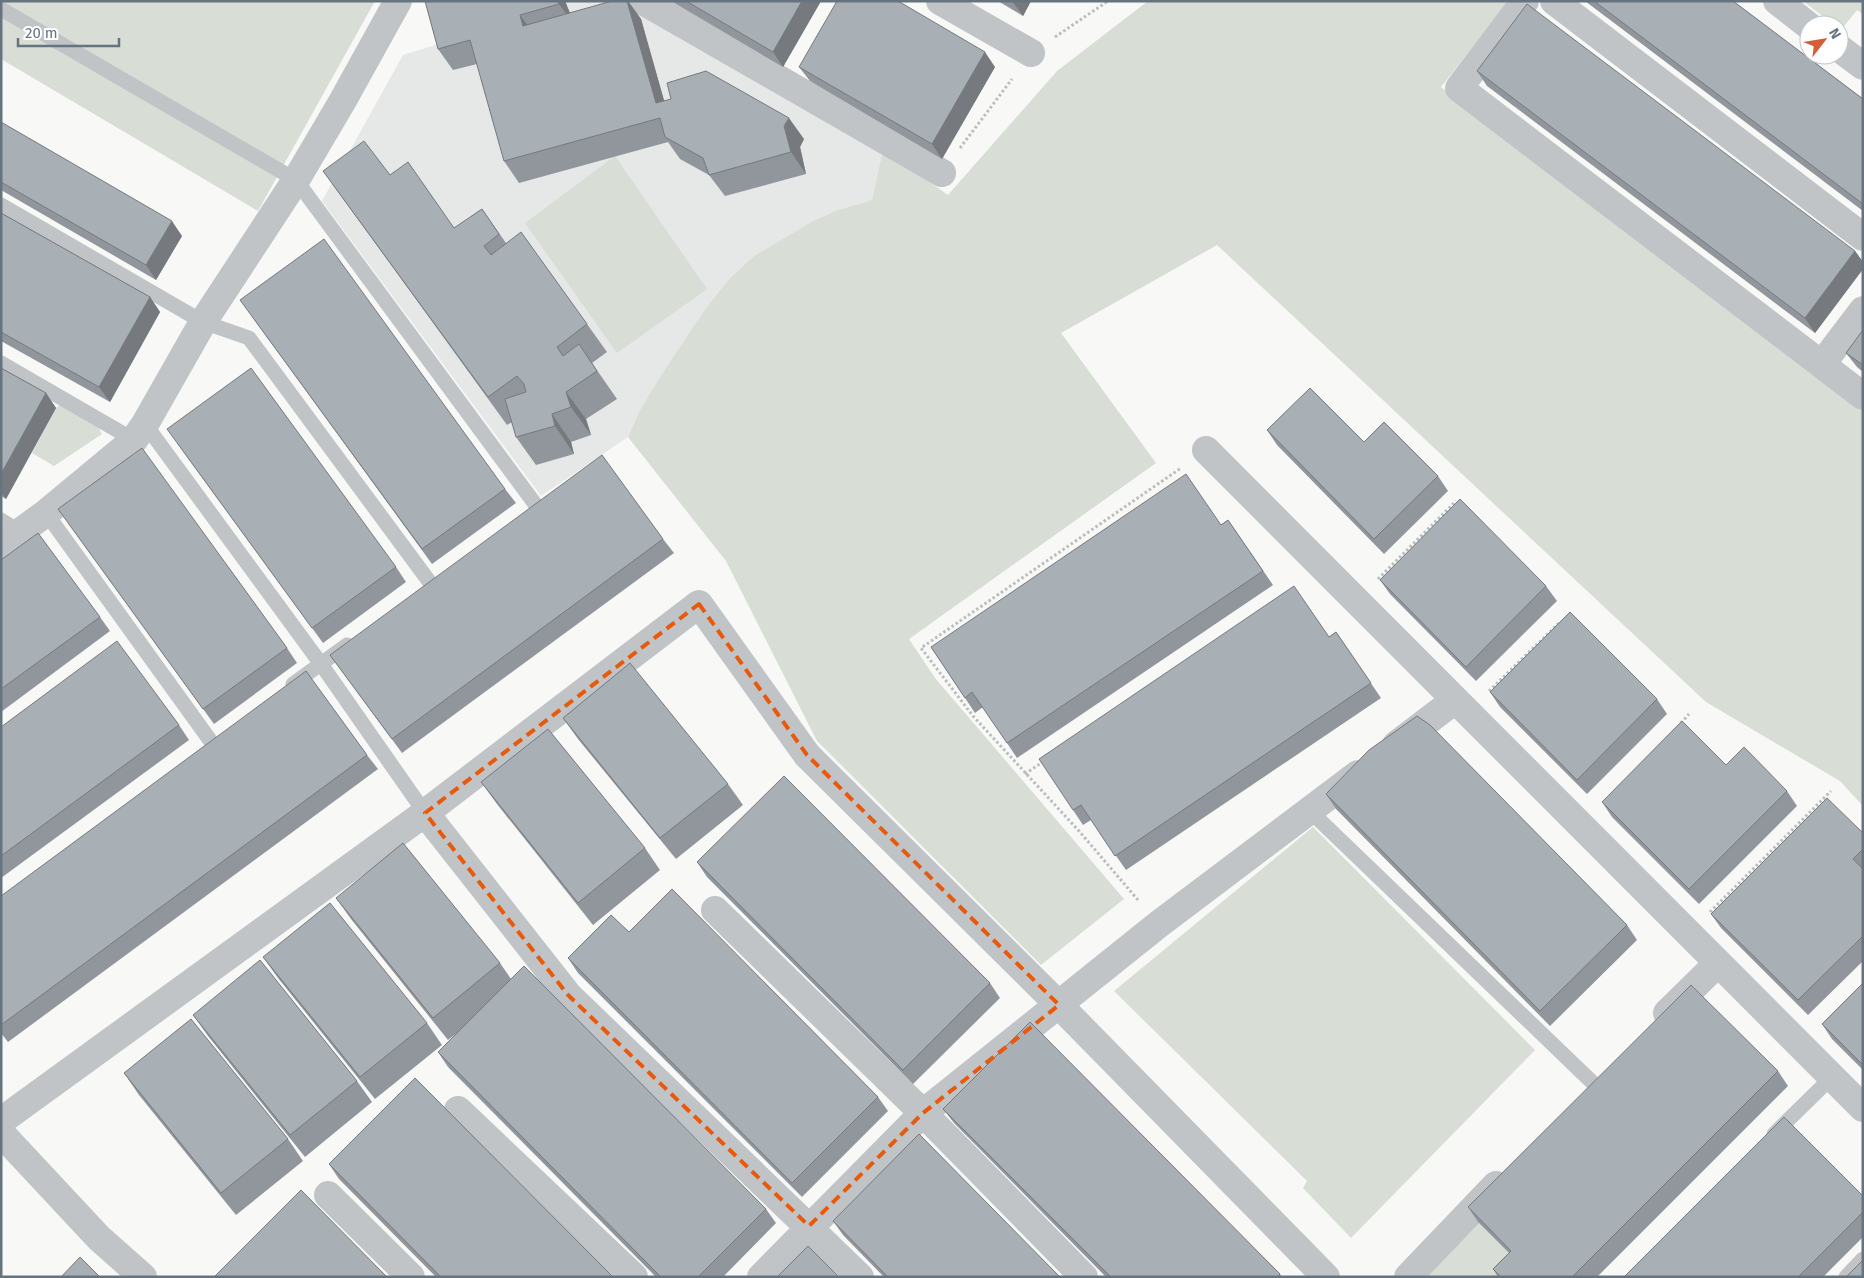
<svg xmlns="http://www.w3.org/2000/svg" width="1864" height="1278" viewBox="0 0 1864 1278" font-family="'Fira Sans',sans-serif">
	<style>
		.built { fill: #e6e7e7 }
		.green { fill: #d8ddd6 }
		.lines { fill: none; stroke-linecap: round; stroke-linejoin: round }
		.path { stroke: #babdbf; stroke-width: 3; stroke-dasharray: 2.5 2.5; stroke-linecap: butt }
		.service { stroke: #c0c4c7; stroke-width: 15 }
		.minor { stroke: #c0c4c7; stroke-width: 28 }
		.tertiary { stroke: #c0c4c7; stroke-width: 28 }
		.wall { fill: #90969c }
		.shaded-wall { fill: #767a7f }
		.building { fill: #a8afb5; stroke: #767a7f }
		.marked { fill: none; stroke: #e8590c; stroke-width: 4; stroke-dasharray: 10 6; stroke-linejoin: round }
	</style>
	<rect width="100%" height="100%" fill="#f8f8f6"/>
	<path class="built" d="M480,1h145l258,148 -11,51 -37,11 -22,10 -59,35 -25,23 -26,33 -63,98 -12,27 -87,59 -219,-295 81,-146 42,-13z"/>
	<path class="green" d="M1,1h374l-117,210 -257,-152z
		M1148,1h361l-68,86 422,324v395l-23,-25 -134,-79 -489,-457 -156,88 95,130 -247,176 26,39 189,221 -83,66 -224,-224 -91,-180 -98,-124 12,-27 17,-28 46,-70 26,-33 25,-23 59,-35 22,-10 37,-11 11,-51 65,46 109,-124z
		M1803,1h60v13l-6,-4 -16,20 -2,-5h-5z
		M615,156l92,133 -90,64 -92,-130z
		M61,404l37,23 4,7 -48,32 -22,-13 24,-45z
		M1313,827l222,223 -184,188 -48,-50 4,-7 -193,-190z
		M1478,1222l44,44 -11,11h-87z"/>
	<g class="lines">
		<path class="path" d="M1055,37l53,-36
			M960,148l52,-69
			M1378,579l78,-78
			M1489,691l71,-69
			M1681,723l8,-9
			M1025,774l19,-13
			M1138,900l-59,-69 -106,-115 -52,-68 260,-180
			M1710,912l121,-121"/>
		<path class="service" d="M1,9l295,171 242,328
			M1,205l202,117 46,16 182,246
			M1,363l133,77
			M145,424l176,240 104,149
			M46,513l166,230
			M1,520l19,12
			M293,684l54,-39
			M1310,811l284,273
			M1774,1134l58,-57
			M1846,1277l17,-18"/>
		<path class="minor" d="M643,1l299,172
			M940,1l91,52
			M1525,1l-66,87 404,308
			M1554,1l309,236
			M1777,1l32,25
			M1839,48l24,18
			M1822,364l41,-54
			M1206,450l657,658
			M1,546l45,-33 88,-73 11,-16 58,-102 93,-142 46,-78 56,-101
			M1396,745l59,-45
			M425,813l143,182 292,282
			M715,910l208,203 161,164
			M1667,1013l51,-50
			M458,1110l176,167
			M1,1121l424,-308 274,-209 108,151 252,250 267,272
			M328,1195l83,82
			M761,1277l162,-164 236,-189 199,-150
			M1408,1277l88,-92"/>
		<path class="tertiary" d="M1,1133l98,105 44,39"/>
	</g>
	<path class="wall" d="M425,1h140l5,12 42,-12h16l13,18 23,82 140,38 -4,8 6,27 -81,22 -16,-21 -29,-16 -12,-17 -149,41 -15,-22 -27,-97 -24,6 -15,-21z
		M671,1h150l-38,66z
		M998,1h33l-8,15z
		M1585,1h148l130,98v112z
		M799,67h196l-53,92 -132,-78z
		M1477,71l378,180 8,11v7l-48,64 -328,-247z
		M1,122l181,114 -26,44 -155,-90z
		M323,171l67,4 64,53 28,-19 24,34 81,81 20,28 -15,11 25,36 -31,20 5,16 -20,7 3,12 -38,11 -20,-28 -4,-15 -5,3z
		M1,213l149,84 10,15 -50,90 -109,-61z
		M251,315l254,174 11,14 -84,61z
		M1863,330v42l-6,-5 -11,-14z
		M1,368l45,25 10,15 -50,91 -5,-3z
		M1267,430l97,12 74,34 10,15 -64,63 -107,-109z
		M177,443l219,124 10,15 -83,61z
		M1228,520l45,65 -256,173 -34,-51 -8,6 -44,-66 290,-122z
		M69,524l218,124 10,15 -83,61z
		M663,539l11,14 -272,200 -72,-98z
		M1,560l99,57 10,14 -109,81z
		M1380,580l166,6 11,15 -81,80 -86,-87z
		M1336,632l45,66 -255,172 -35,-50 -8,5 -10,-15z
		M1490,692l167,7 10,15 -80,80 -87,-87z
		M563,718l165,66 15,21 -67,54 -98,-120z
		M179,725l10,15 -188,138v-151z
		M367,755l11,14 -370,273 -7,-9v-137z
		M1726,765l61,26 10,15 -98,98 -87,-87 -10,-15z
		M481,782l164,66 15,22 -67,55 -96,-121z
		M1326,794l301,131 10,15 -87,86 -214,-217z
		M1863,833v128l-55,54 -87,-87 -10,-14z
		M697,862l293,121 10,15 -87,86 -206,-207z
		M336,898l164,65 11,16 255,230 10,14 -53,54h-67l-208,-210 -10,-15 24,-23 -14,11 -97,-121z
		M629,932l249,165 10,14 -86,86 -224,-224 -10,-15z
		M263,957l164,66 15,22 -67,54 -97,-121z
		M1863,983v87l-31,-31 -10,-15z
		M193,1015l164,66 15,21 -67,55 -97,-121z
		M1778,1071l10,15 -191,191h-99l-5,-8 16,-16 -31,-31 -10,-15z
		M124,1073l164,66 15,22 -67,54 -97,-120z
		M943,1109l337,165 2,3h-176l-152,-154z
		M329,1164l284,113h-177l-97,-98z
		M1863,1196v41l-40,40h-199z
		M833,1221l227,56h-176l-41,-42z"/>
	<path class="shaded-wall" d="M558,1h7l10,25 -16,-22z
		M627,1h1l13,18 30,106 -15,-22z
		M802,1h19l-38,66 -10,-15z
		M1012,1h19l-8,15z
		M520,15l15,21 -12,-10z
		M985,52l10,15 -53,92 -10,-15z
		M789,118l15,21 -4,8 6,27 -15,-22 -7,-26z
		M172,221l10,15 -26,44 -10,-15z
		M1855,251l8,11v7l-48,64 -10,-15z
		M150,297l10,15 -50,90 -11,-15z
		M566,392l20,27 5,16 -20,-28z
		M46,393l10,15 -50,91 -5,-7v-18z
		M552,414l19,28 3,12 -19,-28z"/>
	<path class="building" d="M425,1h133l1,3 -39,11 3,11 89,-25h15l29,102 15,-4 -4,-16 39,-12 83,47 -5,8 7,26 -82,23 -6,-17 -38,-21 -5,-19 -156,43 -34,-121 -32,9z
		M686,1h116l-29,51z
		M837,1h61l87,51 -53,92 -133,-77z
		M1594,1h139l130,98v105z
		M1527,4l328,247 -50,67 -328,-247z
		M1,122l171,99 -26,44 -145,-83z
		M364,141l26,34 18,-13 46,66 28,-19 17,25 -15,12 7,9 30,-23 66,92 -30,23 6,9 16,-12 18,27 -31,21 5,15 -19,7 3,12 -39,11 -11,-38 21,-7 -2,-8 -7,-8 -29,21 -165,-226z
		M1,213l149,84 -51,90 -98,-55z
		M324,239l181,250 -83,60 -182,-249z
		M1863,330v35l-17,-12z
		M1,368l45,25 -45,81z
		M251,368l145,199 -84,61 -145,-199z
		M1310,388l54,54 20,-20 54,54 -64,63 -107,-109z
		M142,448l145,200 -84,61 -145,-200z
		M602,455l61,84 -271,200 -62,-84z
		M1186,474l35,51 7,-5 35,51 -256,172 -35,-51 -7,6 -34,-51z
		M1460,499l86,87 -80,81 -86,-87z
		M38,533l62,84 -99,72v-129z
		M1294,586l35,51 7,-5 35,51 -256,173 -34,-51 -8,5 -34,-51z
		M1570,612l87,87 -80,81 -87,-88z
		M117,641l62,84 -178,131v-129z
		M630,663l98,121 -68,54 -97,-120z
		M306,671l61,84 -366,270v-129z
		M1417,716l13,9 197,200 -87,86 -214,-217 43,-44z
		M1682,721l44,44 18,-18 43,44 -98,98 -87,-87z
		M548,729l97,119 -67,55 -97,-121z
		M784,776l206,207 -87,87 -206,-208z
		M1827,798l36,35v16l-10,10 10,10v67l-65,64 -87,-86z
		M403,843l97,120 -67,55 -97,-120z
		M672,889l206,208 -86,86 -224,-225 43,-43 18,17z
		M330,903l97,120 -67,54 -97,-120z
		M260,960l97,121 -67,54 -97,-120z
		M524,966l242,243 -68,68h-37l-223,-225z
		M1863,983v82l-41,-41z
		M1691,985l87,86 -206,206h-71l-8,-8 18,-18 -43,-44z
		M191,1019l97,120 -67,54 -97,-120z
		M1030,1022l250,252 -3,3h-166l-168,-168z
		M415,1078l198,199h-172l-112,-113z
		M1784,1117l79,79v16l-65,65h-174z
		M919,1134l141,143h-172l-55,-56z
		M301,1190l86,87h-171l-1,-1z
		M808,1246l31,31h-62z
		M80,1257l20,20h-39z
		M1863,1260v17h-17z"/>
	<path class="marked" d="M699,604l108,151 252,250 -136,108 -114,113 -241,-231 -143,-182z"/>
	<rect width="1864" height="1278" fill="none" stroke="#66747f" stroke-width="5"/>
	<g transform="translate(1824 40) rotate(59)"><circle r="24" fill="#ffffff" stroke="#c2c7cc"/>
	<path d="M0-4L9 19L0 12L-9 19Z" fill="#d75d38"/>
	<text y="-8" font-size="14" font-weight="bold" text-anchor="middle" fill="#66747f">N</text>
	</g>
	<path d="M18 38v8h101v-8" fill="none" stroke="#66747f" stroke-width="2.5"/>
	<text x="25" y="38" font-size="15" fill="#66747f" stroke="#ffffff" stroke-width="4" paint-order="stroke">20 m</text>
</svg>
